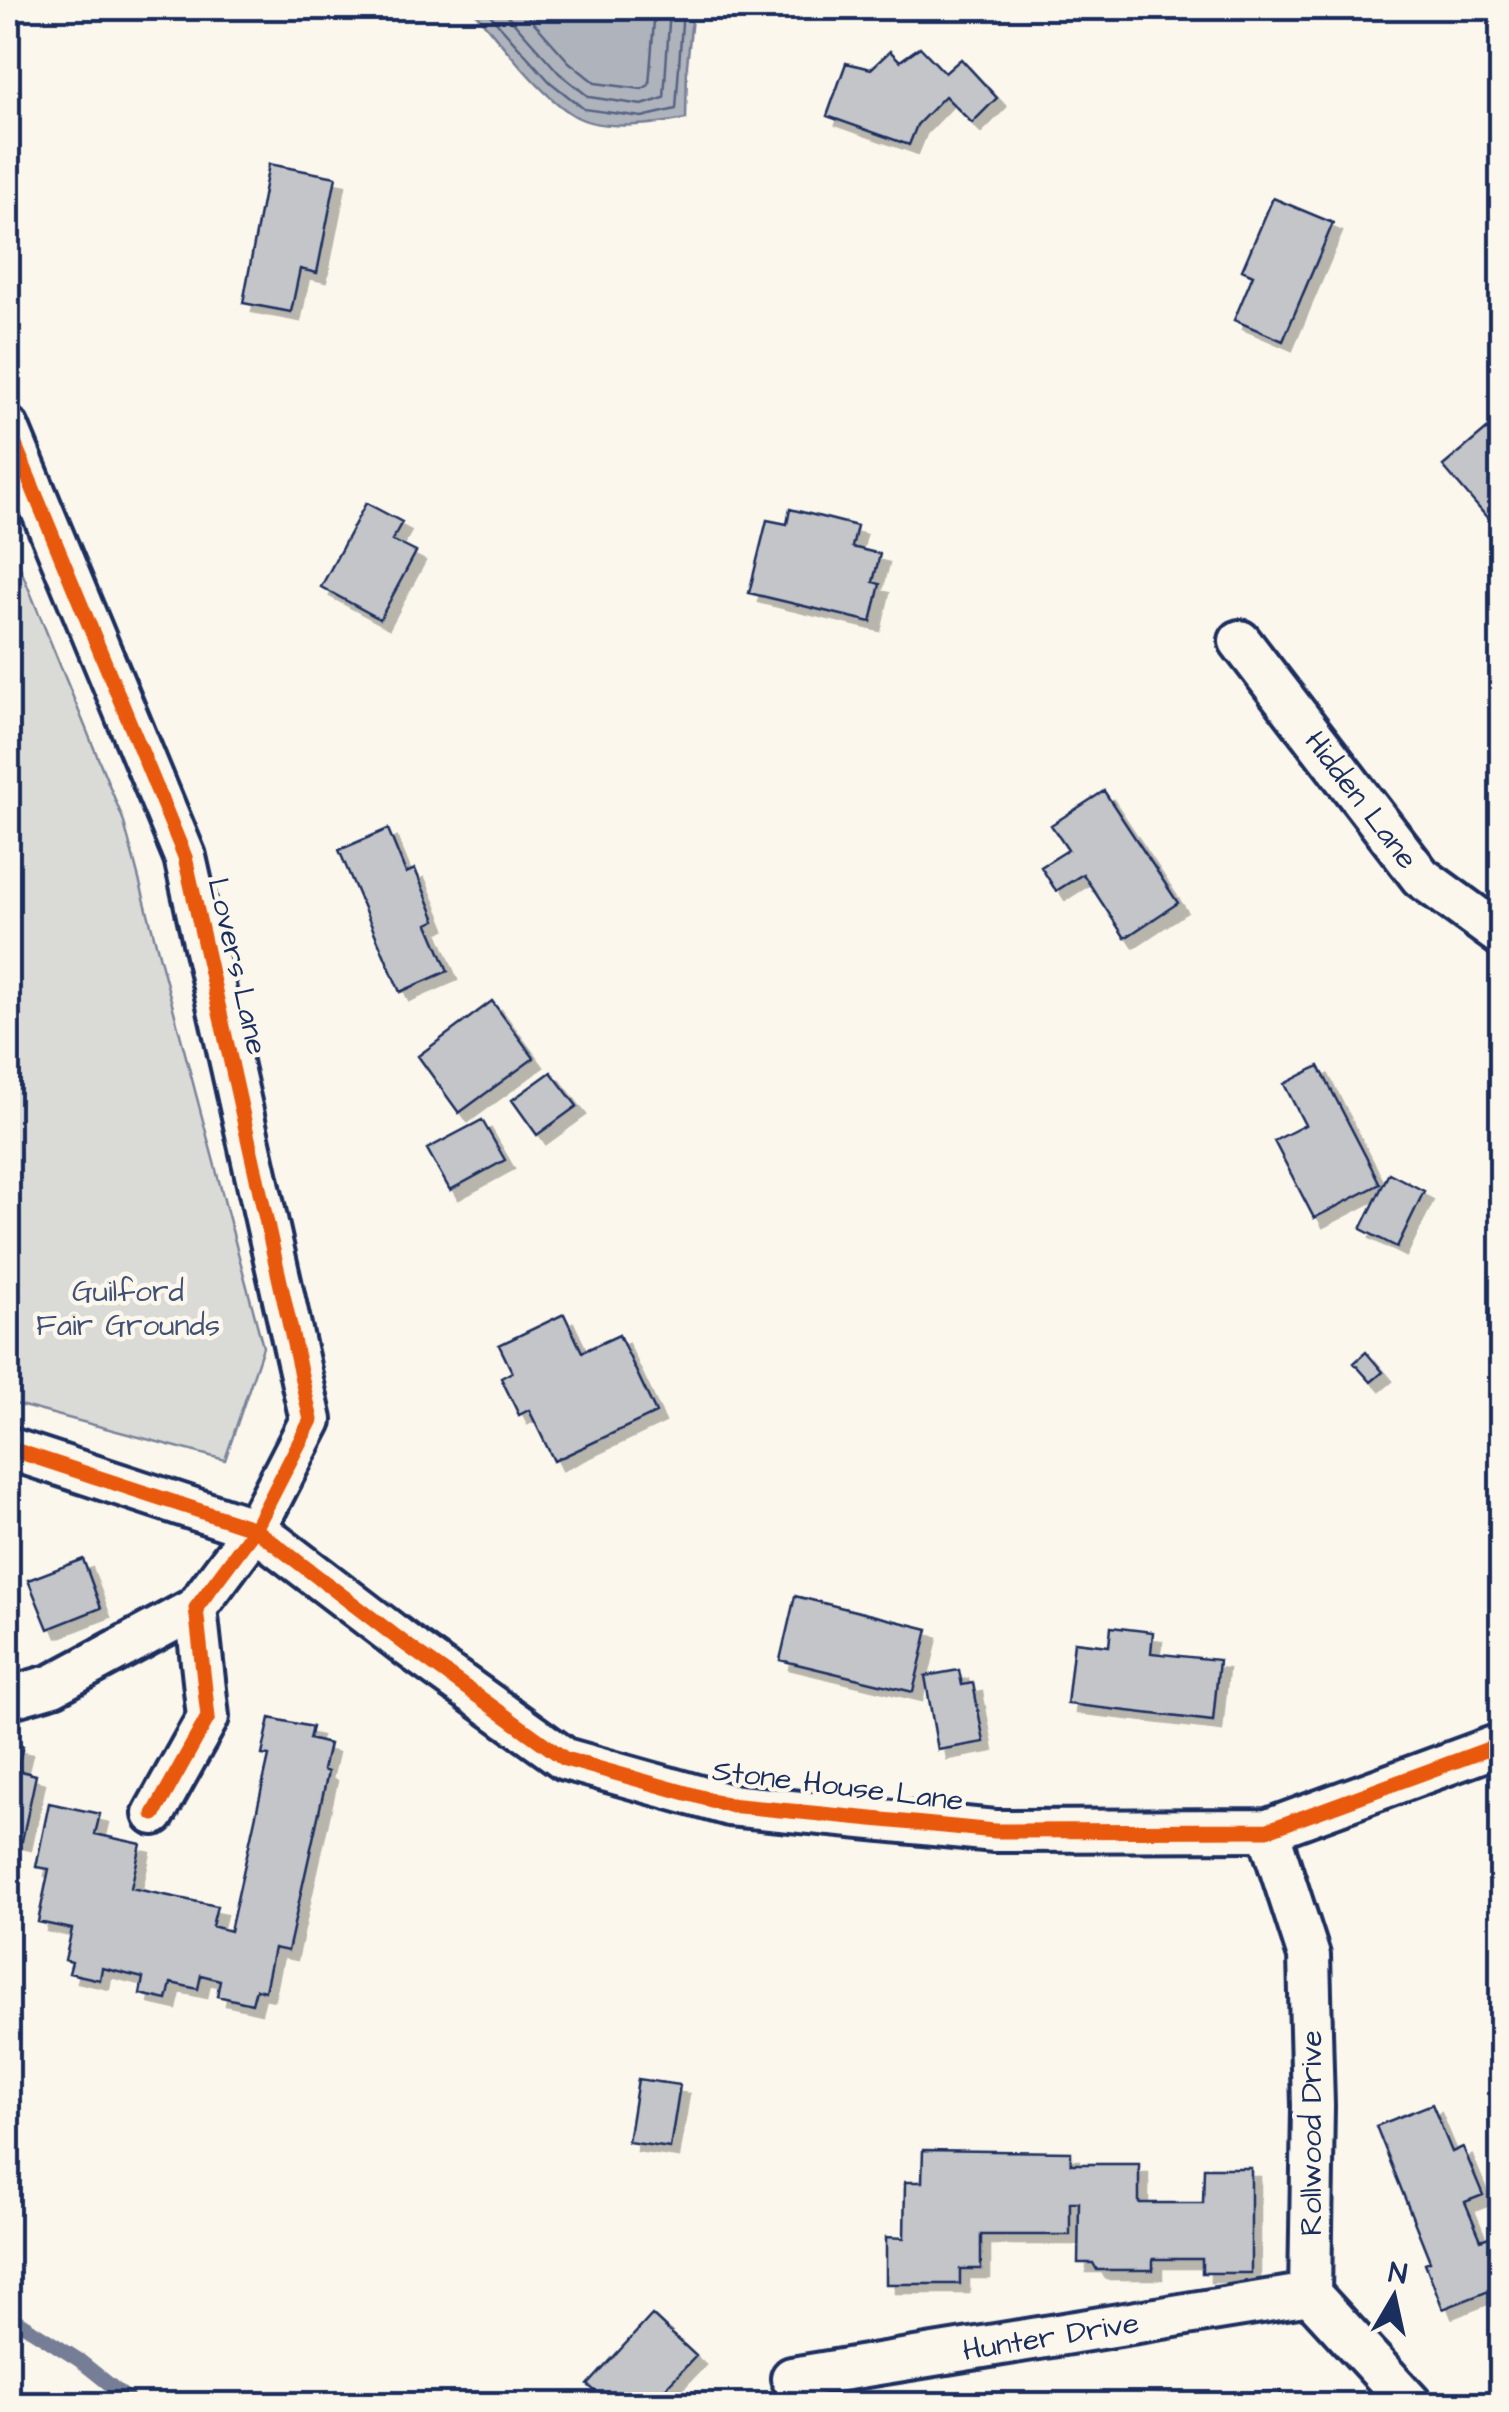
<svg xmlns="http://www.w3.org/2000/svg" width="1509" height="2412" viewBox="0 0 1509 2412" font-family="'Architects Daughter',sans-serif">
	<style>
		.green { fill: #dadad7; stroke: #7a849a; stroke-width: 2.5 }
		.water { fill: #afb3bb; stroke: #747e96; stroke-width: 2.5 }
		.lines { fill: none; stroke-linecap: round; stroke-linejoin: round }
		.shore { stroke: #566483; stroke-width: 2.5 }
		.stream { stroke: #747e96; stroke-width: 14 }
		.building { fill: #c3c5c9; stroke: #1b2f5e; stroke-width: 2.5; filter: url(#shadow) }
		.minor-casing { stroke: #1b2f5e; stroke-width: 48 }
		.minor { stroke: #fbf7ec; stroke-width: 40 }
		.cycleway-casing { stroke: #fbf7ec; stroke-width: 21 }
		.cycleway { stroke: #e8590c; stroke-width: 15 }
		.labels { text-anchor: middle; stroke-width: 9; stroke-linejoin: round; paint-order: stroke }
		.street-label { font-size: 30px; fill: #1b2f5e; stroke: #fbf7ec }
		.park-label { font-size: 30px; fill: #415176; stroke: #fbf7ec }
	</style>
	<defs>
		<filter id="shadow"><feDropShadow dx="9" dy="9" stdDeviation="0" flood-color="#0004"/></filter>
	</defs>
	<rect width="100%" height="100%" fill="#fbf7ec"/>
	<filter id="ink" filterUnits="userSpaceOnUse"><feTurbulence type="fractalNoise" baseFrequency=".01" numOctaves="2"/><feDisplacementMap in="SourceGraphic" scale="20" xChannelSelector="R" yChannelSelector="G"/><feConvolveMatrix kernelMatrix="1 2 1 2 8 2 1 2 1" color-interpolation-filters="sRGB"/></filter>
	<g filter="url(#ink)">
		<path class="green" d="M8,538l115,281 140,528 -38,113 -217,-58z"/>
		<path class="water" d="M471,8h222l-6,57 -1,54c-28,5 -81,12 -107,-1 -35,-17 -81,-80 -108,-110z"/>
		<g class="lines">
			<path class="shore" d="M484,8l66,74 34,27 58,8 34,-8 7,-101
				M501,8l58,65 30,24 53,8 22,-7 6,-90
				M521,8l48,54 26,21 47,6 7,-4 6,-77"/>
			<path class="stream" d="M8,2315l71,45 55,44"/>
		</g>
		<path class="building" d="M920,47l25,26 16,-14 36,39 -25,25 -27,-27 -28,29 -8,20 -82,-29 19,-53 25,6 19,-18 10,10z
			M269,164l67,13 -19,96 -17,-4 -9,43 -48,-9z
			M1273,198l60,25 -50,118 -49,-21 19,-45 -11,-5z
			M1487,429l15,17v89l-59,-69z
			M366,503l36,19 -10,18 24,12 -36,67 -59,-32z
			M790,509l67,17 -5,21 28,7 -7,28 7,2 -9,38 -122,-29 18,-73 20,4z
			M1104,791l74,112 -53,35 -42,-64 -27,17 -15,-24 27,-17 -17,-25z
			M388,829l18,44 9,-4 21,51 -8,4 20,47 -48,21 -61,-142z
			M492,1001l42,57 -75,55 -41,-57z
			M1319,1066l61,118 -66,34 -40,-77 31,-16 -21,-41z
			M551,1072l26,34 -40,29 -25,-35z
			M482,1120l23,40 -55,30 -23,-41z
			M1389,1173l35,18 -27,56 -36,-18z
			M564,1314l18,38 37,-17 37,78 -102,48 -25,-51 -10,5 -18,-37 11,-6 -13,-27z
			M1366,1352l17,20 -12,10 -17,-19z
			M83,1559l18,49 -53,21 -20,-49z
			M795,1596l133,33 -15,63 -133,-32z
			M1111,1627l42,5 -2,21 68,7 -6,61 -146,-17 7,-62 35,4z
			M959,1670l3,15 11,-2 11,59 -46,8 -13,-74z
			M270,1718l42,9 -3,12 20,5 -6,26 5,2 -40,179 -14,-3 -9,43 -9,-2 -4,15 -35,-8 3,-16 -19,-5 -3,14 -27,-6 -4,17 -27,-6 3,-16 -41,-10 -2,12 -31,-7 3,-11 -7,-2 7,-31 -34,-7 11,-53 -13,-2 13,-64 51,11 -5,20 46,10 -10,44 86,18 -5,20 18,5 39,-175 -7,-1z
			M8,1743l15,3 -6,24 19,5 -14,66 -14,-3z
			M638,2079l42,6 -10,63 -42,-6z
			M1432,2104l20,48 11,-5 20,48 -18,7 16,38 21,-8v54l-59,23 -18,-46 5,-2 -54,-135z
			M923,2150l148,2v12h68v39h64l1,-35h47v105h-49v-14h-49v11h-56l-4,-7h-15l1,-61h-9v33h-89v34h-21v15h-74v-47l18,1 1,-56h17z
			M652,2315l44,41 -46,48h-49l4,-4 -17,-15z
			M1281,2391v13h-151v-6z"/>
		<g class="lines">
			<defs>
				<g id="minor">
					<path d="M8,428l177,429 126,563 -56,109 -59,79 12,109 -54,97"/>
					<path id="s1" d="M1240,641l181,236 81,59"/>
					<path d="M8,1448l247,81 153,117 157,113 164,46 266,26 273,-1 234,-86"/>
					<path d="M8,1698l45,-13 143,-77"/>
					<path d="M1268,1830l41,126 4,150 -3,188 101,110"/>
					<path id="s2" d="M792,2378l518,-84"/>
				</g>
			</defs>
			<use href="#minor" class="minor-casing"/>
			<use href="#minor" class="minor"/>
			<defs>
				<path id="cycleway" d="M8,428l177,429 126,563 -56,109 -59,79 12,109 -54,97
					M8,1448l247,81 153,117 157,113 164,46 266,26 273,-1 234,-86"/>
			</defs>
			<use href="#cycleway" class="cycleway-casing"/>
			<use href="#cycleway" class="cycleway"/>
		</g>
	</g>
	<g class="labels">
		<g class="street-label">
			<text dy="10" stroke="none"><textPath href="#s1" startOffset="200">Hidden Lane</textPath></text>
			<text transform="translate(238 966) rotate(77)" y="10">Lovers Lane</text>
			<text transform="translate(838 1785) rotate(7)" y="10">Stone House Lane</text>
			<text transform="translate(1311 2133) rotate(-90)" y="10">Rollwood Drive</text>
			<text dy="10" stroke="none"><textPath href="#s2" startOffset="262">Hunter Drive</textPath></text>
		</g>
		<g class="park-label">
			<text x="128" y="1301">Guilford<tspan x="128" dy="34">Fair Grounds</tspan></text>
		</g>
	</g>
	<rect width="1509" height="2412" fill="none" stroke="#fbf7ec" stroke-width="40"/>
	<rect x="20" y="20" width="1469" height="2372" fill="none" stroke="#1b2f5e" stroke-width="4" filter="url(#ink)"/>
	<g transform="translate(1394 2297) rotate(9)" stroke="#fbf7ec" stroke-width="8" paint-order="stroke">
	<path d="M0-8L18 38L0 25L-18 38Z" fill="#1b2f5e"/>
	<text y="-15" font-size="28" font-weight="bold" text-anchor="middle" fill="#1b2f5e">N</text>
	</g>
</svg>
